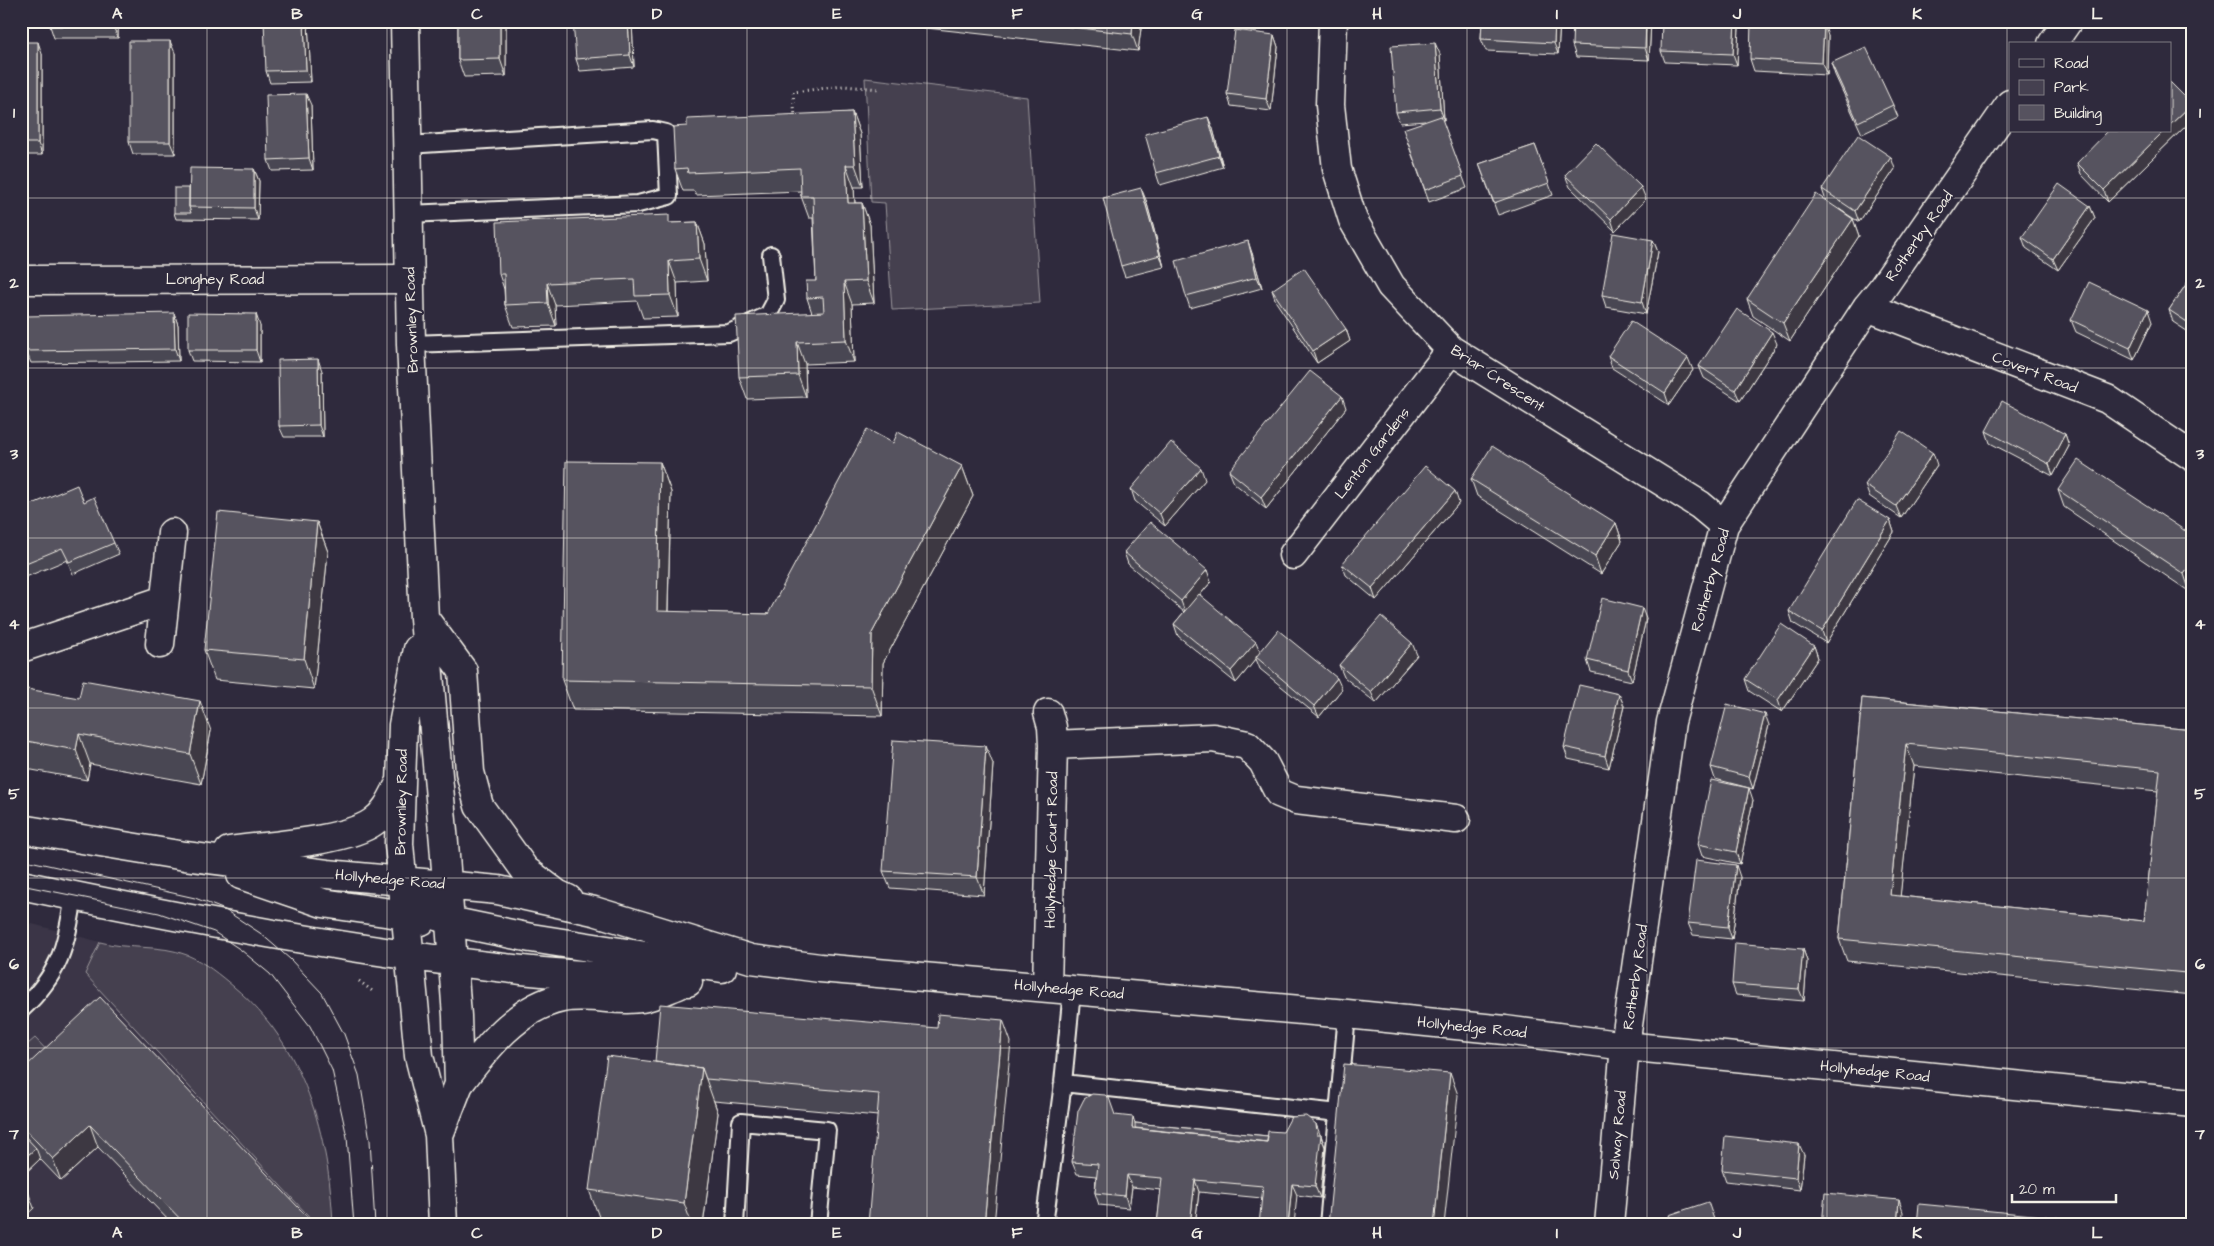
<svg xmlns="http://www.w3.org/2000/svg" width="2214" height="1246" viewBox="0 0 2214 1246" font-family="'Architects Daughter',sans-serif">
	<style>
		.built { fill: #3b3647 }
		.green { fill: #454050; stroke: #9c989c }
		.lines { fill: none; stroke-linecap: round; stroke-linejoin: round }
		.service-casing { stroke: #f4f1e8; stroke-width: 20 }
		.minor-casing { stroke: #f4f1e8; stroke-width: 31 }
		.tertiary-casing { stroke: #f4f1e8; stroke-width: 31 }
		.path { stroke: #f4f1e8; stroke-width: 3; stroke-dasharray: 1 4; stroke-linecap: butt }
		.service { stroke: #2f2a3d; stroke-width: 16 }
		.minor { stroke: #2f2a3d; stroke-width: 28 }
		.tertiary { stroke: #2f2a3d; stroke-width: 28 }
		.tram { stroke: #f4f1e8; stroke-width: 1 }
		.wall { fill: #4a4752; stroke: #f4f1e8; fill-rule: evenodd }
		.shaded-wall { fill: #3c3942; stroke: #f4f1e8 }
		.building { fill: #56525f; stroke: #f4f1e8; fill-rule: evenodd }
		.grid { fill: none; stroke: #f4f1e8; stroke-width: 1; stroke-opacity: 0.55 }
		.labels { text-anchor: middle; stroke-width: 4.5; stroke-linejoin: round; paint-order: stroke }
		.street-label { font-size: 15px; fill: #f4f1e8; stroke: #2f2a3d }
		.neatline { fill: none; stroke: #f4f1e8; stroke-width: 2 }
		.grid-label { font-size: 16px; text-anchor: middle; font-weight: bold; fill: #f4f1e8 }
	</style>
	<rect width="100%" height="100%" fill="#2f2a3d"/>
	<filter id="ink" filterUnits="userSpaceOnUse"><feTurbulence type="fractalNoise" baseFrequency=".02" numOctaves="2"/><feDisplacementMap in="SourceGraphic" scale="10" xChannelSelector="R" yChannelSelector="G"/><feConvolveMatrix kernelMatrix="1 2 1 2 8 2 1 2 1" color-interpolation-filters="sRGB"/></filter>
	<g filter="url(#ink)">
		<path class="built" d="M21,921l83,22 81,11 35,21 27,23 26,28 19,30 25,57 14,71 2,41h-312z"/>
		<path class="green" d="M865,78l162,19 13,206 -148,7 -7,-107 -14,-1z
			M100,942c28,8 60,2 87,13 17,7 33,20 47,32 71,59 95,148 99,238h-16l-232,-251z
			M35,1038l19,20 -33,29v-37z"/>
		<g class="lines">
			<defs>
				<path id="service" d="M407,145l246,-15 13,3 3,63 -31,8 -230,10
					M411,344l318,-11 39,-18 8,-15 -5,-45
					M21,1010c39,-36 45,-63 53,-114
					M1063,1083l276,30
					M735,1225l6,-103 86,8 -9,95
					M1044,1225l19,-142 9,-93
					M1328,1225l19,-211"/>
				<path id="minor" d="M1333,21l-3,84 7,64 16,51 38,66 60,64 249,155 24,20
					M2052,44l16,-23
					M21,280l389,-1
					M1867,307l240,92 86,58
					M1293,555l158,-205
					M160,644l12,-111
					M21,648l143,-48
					M1053,745l160,-7 34,7 16,17 16,31 17,7 160,19
					M1047,987l6,-242 -1,-18 -4,-14
					M1609,1225l16,-179 46,-324 53,-197 143,-218 14,-17 129,-186"/>
				<path id="tertiary" d="M405,21l6,323 13,274 20,225 13,173 2,68 -20,51
					M424,618l39,53 7,101 9,34 46,64 32,24 11,5
					M418,649l-15,76 -4,119 20,212 20,79 4,90
					M21,829l164,27 142,18 171,16 96,21 157,48 69,9 527,46 158,16 120,16 568,57
					M229,851c35,-5 116,-9 144,-29 13,-9 19,-23 26,-37
					M241,875l82,28 82,12 16,6
					M401,880l16,20 14,13 18,8 82,17 191,30
					M21,885c166,35 332,66 501,85 55,6 111,8 166,12
					M459,1084c26,-34 58,-77 103,-86 27,-5 54,4 80,0 12,-2 25,-9 36,-13"/>
			</defs>
			<use href="#service" class="service-casing"/>
			<use href="#minor" class="minor-casing"/>
			<use href="#tertiary" class="tertiary-casing"/>
			<path class="path" d="M795,118l-2,-26 50,-6 38,3
				M359,981l16,12"/>
			<use href="#service" class="service"/>
			<use href="#minor" class="minor"/>
			<use href="#tertiary" class="tertiary"/>
			<path class="tram" d="M21,859l174,39 30,12 35,23 30,26 32,34 22,41 15,41 11,65 5,85
				M21,885l138,28 55,19 27,18 29,24 40,52 22,44 15,67 7,88"/>
		</g>
		<path class="wall" d="M118,21v17h-64l-4,-12z
			M308,21l3,61 -41,1 -4,-12z
			M458,21h48v55l-42,1 -6,-17z
			M632,21l2,46 -54,4 -4,-12z
			M915,21h227l-4,30 -221,-24z
			M1202,21h27v3z
			M1482,21h78l-2,33 -72,-3 -5,-12z
			M1651,22l-2,38 -73,-3 -4,-12z
			M1739,27l-2,38 -72,-3 -4,-11z
			M1274,35l4,12 -7,64 -40,-5 -4,-12z
			M1828,36l-1,39 -73,-4 -4,-12z
			M21,42l21,12v101h-21z
			M175,53v101h-42l-4,-12z
			M1440,54l4,66h-2l25,68 -38,14 -22,-61 18,-20 -25,2 -4,-11z
			M1831,63l62,42 5,12 -36,17 -27,-59z
			M2192,104l1,3v12l-85,83 -27,-28 -4,-11z
			M311,105l2,65 -41,1 -4,-11z
			M852,112l8,22 3,53h-9l1,16h7l8,22 4,78 -22,1 2,58 -49,2 1,33 -59,2 -8,-22 73,-64 -5,-15 9,-17 -3,-63h-4l-8,-22v-5l-105,4 -2,-4h-11l-8,-22 12,-43z
			M1208,117l5,12 10,38 -63,18 -4,-12z
			M1535,145l18,50 -55,20 -19,-51z
			M254,169l5,12 -1,39 -82,-1 -2,-6 15,-25z
			M1895,169l-36,53 -20,-13 14,10 6,17 -69,105 -37,-25 -6,-17 79,-98 -4,-12z
			M1565,175l81,24 -31,32 -45,-44z
			M1146,200l18,67 -39,10 -4,-11z
			M2090,206l5,12 -37,52 -32,-22 -4,-11z
			M697,222l8,22 2,37 -30,2 1,34 -35,1 -6,-17 -82,4 1,21 -43,1 -8,-22 -1,-16 -5,-15 173,-51z
			M1653,240l5,12 -12,62 -40,-7 -4,-12z
			M1252,253l10,35 -72,20 -4,-12z
			M2193,274v61l-20,-13 -4,-12z
			M1272,290l74,39 4,12 -33,22 -41,-61z
			M174,313l4,12 1,36 -148,2 -5,-12z
			M2071,320l81,2 -18,38 -58,-28z
			M260,326v36l-68,-1 -4,-11z
			M1777,344l-37,57 -36,-23 -5,-12z
			M1608,356l85,14 -24,35 -57,-37z
			M322,371l1,66h-39l-5,-11z
			M1346,408l-80,101 -32,-26 -5,-12z
			M1986,431l79,3 4,12 -16,30 -63,-33z
			M893,443l69,23 11,30 -90,167 -1,53 -309,-6 -11,-30 98,-218 11,30 -3,120 100,2z
			M1937,465l-36,53 -32,-22 -4,-11z
			M1471,479l145,44 6,18 -21,33 -124,-78z
			M1205,480l-40,46 -30,-25 -4,-12z
			M2058,490l135,46 -3,56 -126,-85z
			M84,502l30,41 5,11 -46,20 -6,-14 -46,19v-70z
			M1459,503l-83,97 -30,-25 -4,-11z
			M1890,520l4,12 -68,111 -33,-20 -4,-12z
			M317,522l11,30 -14,137 -99,-9 -11,-30z
			M1124,552l87,30 -11,13 60,57 82,37 -23,28 -59,-48 -4,-10 -20,24 -58,-47 -4,-12 10,-12 -56,-48z
			M1646,619l-14,62 -41,-9 -4,-12z
			M1814,646l4,12 -36,54 -33,-21 -4,-12z
			M1417,655l-41,48 -32,-26 -5,-12z
			M21,688l190,43 -10,53 -111,-20 -3,16 -66,-12z
			M1619,694l5,12 -15,62 -41,-9 -4,-12z
			M1862,698l331,32v265l-346,-34 -8,-22zM1914,766l244,25 -14,130 -244,-25z
			M1769,725l-16,64 -38,-10 -4,-12z
			M993,764l-9,131 -94,-7 -7,-17z
			M1753,800l-13,64 -38,-8 -4,-12z
			M1740,877l-8,62 -39,-4 -5,-12z
			M1803,949l4,12 -3,40 -68,-6 -4,-11z
			M1011,1042l-133,74 -164,-15 4,12 -15,112h-101l-13,-35 66,-128z
			M21,1071l294,154h-142l-75,-78 -37,34 -21,-22 -19,18z
			M1115,1115l20,8 133,13 53,-1 4,12 -5,51 -23,-3 -35,3 -63,-6 -4,33h-38l4,-35 -29,-3 -3,21 -30,-3 -4,-12 1,-17 -19,-2 -5,-12z
			M1804,1155l-4,35 -74,-9 -4,-11z"/>
		<path class="shaded-wall" d="M114,21h4v17l-5,-12z
			M304,21h4l3,61 -5,-12z
			M500,21h6v55l-6,-17z
			M628,21h4l2,46 -4,-12z
			M1133,21h9l-4,30 -6,-17z
			M1555,21h5l-2,33 -4,-11z
			M1646,21l5,1 -2,38 -4,-12z
			M1735,21h2l2,6 -2,38 -4,-11z
			M1824,24l4,12 -1,39 -5,-12z
			M1274,35l4,12 -7,64 -5,-12z
			M170,41l5,12v101l-5,-12z
			M38,42l4,12v101l-4,-12z
			M1435,43l5,11 4,66 -4,-12z
			M306,94l5,11 2,65 -4,-12z
			M2192,104l1,3v12l-85,83 -4,-12 60,-59h6v-6z
			M852,112l8,22 3,53 -8,-22z
			M1208,117l5,12 10,38 -4,-11z
			M1891,157l4,12 -36,53 -4,-11z
			M846,165l8,22 2,38 -8,-22z
			M254,169l5,12 -1,39 -4,-12z
			M1641,187l5,12 -31,32 -4,-12z
			M1141,188l5,12 18,67 -4,-12z
			M862,203l8,22 4,78 -8,-22z
			M2090,206l5,12 -37,52 -5,-11z
			M1853,219l6,17 -69,105 -7,-18z
			M697,222l8,22 2,37 -8,-22z
			M1653,240l5,12 -12,62 -4,-12z
			M1248,241l4,12 10,35 -5,-11z
			M669,261l8,22 1,34 -8,-22z
			M844,282l8,22 2,58 -8,-22z
			M547,283l8,22 1,21 -8,-23z
			M2148,310l4,12 -18,38 -4,-12z
			M174,313l4,12 1,36 -4,-12z
			M256,314l4,12v36l-4,-12z
			M1346,329l4,12 -33,22 -4,-12z
			M1772,332l5,12 -37,57 -5,-11z
			M797,342l8,22 1,33 -8,-22z
			M1688,358l5,12 -24,35 -4,-12z
			M318,359l4,12 1,66 -4,-12z
			M1342,396l4,12 -80,101 -5,-12z
			M2065,434l4,12 -16,30 -4,-12z
			M1933,453l4,12 -36,53 -5,-12z
			M660,462l11,30 -4,149 -10,-30z
			M962,466l11,30 -90,167 -1,53 -11,-30 1,-53z
			M1201,468l4,12 -40,46 -5,-12z
			M1455,491l4,12 -83,97 -4,-12z
			M1890,520l4,12 -68,111 -4,-12z
			M317,522l11,30 -14,137 -10,-30z
			M1616,523l6,18 -21,33 -6,-18z
			M2193,562v26l-3,4 -6,-18z
			M1207,570l4,12 -26,30 -4,-11z
			M1642,608l4,11 -14,62 -4,-11z
			M1256,642l5,12 -5,3v2l-20,24 -5,-12z
			M1412,643l5,12 -41,48 -5,-11z
			M1814,646l4,12 -36,54 -4,-12z
			M1337,678l5,11 -23,28 -5,-11z
			M1619,694l5,12 -15,62 -4,-12z
			M200,701l11,30 -10,53 -11,-30z
			M1765,714l4,11 -16,64 -4,-12z
			M79,734l11,30 -3,16 -11,-30z
			M1906,744l8,22 -16,151 -8,-22z
			M986,746l7,18 -9,131 -7,-18z
			M1749,788l4,12 -13,64 -4,-12z
			M1736,865l4,12 -8,62 -4,-12z
			M2193,901v91l-7,-19z
			M1803,949l4,12 -3,40 -5,-12z
			M1003,1020l8,22 -17,183h-10z
			M702,1068l16,45 -15,112h-11l-8,-22z
			M1450,1073l8,22 -14,130h-10z
			M1133,1117l4,12 -5,-1z
			M1316,1124l9,23 -5,51 -5,-12 2,-51z
			M90,1125l8,22 -37,34 -8,-22z
			M1799,1144l5,11 -4,35 -4,-12z
			M36,1148l4,11 -19,18v-16z
			M1127,1175l5,12 -3,21 -4,-12z
			M1195,1180l4,12 -4,33h-5z
			M1292,1184l5,11 -3,30h-6z
			M26,1186l8,22 -13,12v-30z
			M1899,1200l4,12 -1,13h-5z
			M2064,1218l2,7h-3z"/>
		<path class="building" d="M50,21h64l-1,5h-63z
			M264,21h40l2,49 -40,1z
			M458,21h42v38l-42,1z
			M573,21h55l2,34 -54,4z
			M1019,21h114l-1,13z
			M1482,21h73l-1,22 -73,-4z
			M1573,21h73l-1,27 -73,-3z
			M1662,21h73l-2,33 -72,-3z
			M1751,21l73,3 -2,39 -72,-4z
			M1235,30l39,5 -8,64 -39,-5z
			M129,41h41v101h-41z
			M21,42h17v101h-17z
			M1435,43l5,65 -44,4 -5,-66z
			M1866,47l27,58 -35,17 -27,-59z
			M2170,82l22,22 -22,21z
			M306,94l3,64 -41,2 -2,-65z
			M852,112l3,53h-9l2,38h14l4,78 -22,1 2,58 -49,2 1,33 -59,2 -3,-61 88,-4 -1,-15 -16,1 -1,-17h10l-3,-85h-12l-1,-28 -112,5 -1,-5 -12,1 -2,-42 14,-1v-7z
			M1441,116l22,60 -38,14 -22,-61z
			M1208,117l11,39 -63,17 -11,-39z
			M2108,131h56l-60,59 -27,-27z
			M1858,135l33,22 -36,54 -33,-22z
			M1596,143l45,44 -30,32 -46,-44z
			M1535,145l14,38 -55,20 -15,-39z
			M190,168l64,1v39l-65,-1z
			M2059,184l31,22 -37,53 -31,-22z
			M174,188h15v19l2,6h-17z
			M1141,188l19,67 -39,11 -18,-68z
			M1816,194l37,25 -70,104 -36,-24z
			M669,215v8l28,-1 2,37 -30,2 1,34 -35,1 -1,-17 -87,4 1,20 -43,2 -1,-31h-5l-2,-52z
			M1613,233l40,7 -11,62 -40,-7z
			M1248,241l9,36 -71,19 -10,-35z
			M1304,268l42,61 -33,22 -41,-61z
			M2193,274v52l-24,-16z
			M2089,282l59,28 -18,38 -59,-28z
			M1737,309l35,23 -37,58 -36,-24z
			M174,313l1,36 -149,2v-35z
			M188,313l68,1v36h-68z
			M1631,321l57,37 -23,35 -57,-37z
			M318,359l1,66 -40,1 -1,-66z
			M1310,371l32,25 -81,101 -32,-26z
			M2002,401l63,33 -16,30 -63,-33z
			M867,429l26,14 5,-11 64,34 -90,167 -1,53 -309,-6 4,-219 94,1 -3,149 111,3z
			M1901,431l32,22 -37,53 -31,-21z
			M1171,442l30,26 -41,46 -29,-25z
			M1492,446l124,77 -21,33 -124,-77z
			M2078,460l115,76v26l-9,12 -126,-84z
			M1425,466l30,25 -83,97 -30,-24z
			M77,485l7,17 10,-5 20,46 -45,19 -7,-14 -41,17v-56z
			M1857,500l33,20 -68,111 -33,-20z
			M218,512l99,10 -13,137 -100,-9z
			M1150,522l57,48 -26,31 -57,-49z
			M1199,594l57,48 -25,29 -57,-47z
			M1602,598l40,10 -14,62 -41,-10z
			M1381,616l31,27 -41,49 -32,-27z
			M1781,624l33,22 -36,54 -33,-21z
			M1278,630l59,48 -23,28 -58,-49z
			M83,680l117,21 -10,53 -111,-20 -3,16 -55,-10v-52l58,10z
			M1579,685l40,9 -14,62 -41,-9z
			M1862,698l331,32v171l-7,72 -347,-34zM1906,744l254,26 -16,151 -254,-26z
			M1727,704l38,10 -16,63 -38,-10z
			M893,740l93,6 -9,131 -94,-6z
			M1711,780l38,8 -13,64 -38,-8z
			M1696,860l40,5 -8,62 -40,-4z
			M1735,943l68,6 -4,40 -67,-5z
			M100,997l215,228h-129l-96,-100 -37,34 -32,-34v-54z
			M660,1004l277,24 1,-14 65,6 -19,205h-116l11,-131 -173,-15 -4,-11 -47,-6z
			M607,1056l95,12 -18,135 -95,-13z
			M1344,1064l106,9 -16,152h-106z
			M1092,1094l13,1 4,3 6,17 18,2 -1,11 135,14 1,-11 15,1 8,-15 15,-1 10,8 1,11h4l-6,51 -23,-2 -4,41h-29l4,-39 -68,-6 -5,45h-33l5,-47 -35,-3 -2,21 -30,-3 3,-29 -26,-2 6,-51 6,-12z
			M1135,1123l133,13 -1,6 -132,-14z
			M21,1132l15,16 -15,13z
			M1725,1136l74,8 -3,34 -74,-8z
			M21,1181l5,5 -5,4z
			M1825,1193l74,7 -2,25h-75z
			M1708,1202l8,23h-44l-3,-10z
			M1919,1204l145,14 -1,7h-146z
			M2083,1221l42,4h-42z
			M1199,1223l20,2h-20z"/>
	</g>
	<path class="grid" d="M207,21v1204M387,21v1204M567,21v1204M747,21v1204M927,21v1204M1107,21v1204M1287,21v1204M1467,21v1204M1647,21v1204M1827,21v1204M2007,21v1204M21,198h2172M21,368h2172M21,538h2172M21,708h2172M21,878h2172M21,1048h2172"/>
	<g class="labels">
		<g class="street-label">
			<text transform="translate(1919 236) rotate(-55)" y="5">Rotherby Road</text>
			<text x="215" y="284">Longhey Road</text>
			<text transform="translate(411 320) rotate(-92)" y="5">Brownley Road</text>
			<text transform="translate(2035 372) rotate(21)" y="5">Covert Road</text>
			<text transform="translate(1498 378) rotate(33)" y="5">Briar Crescent</text>
			<text transform="translate(1372 453) rotate(-52)" y="5">Lenton Gardens</text>
			<text transform="translate(1710 580) rotate(-74)" y="5">Rotherby Road</text>
			<text transform="translate(401 802) rotate(-89)" y="5">Brownley Road</text>
			<text transform="translate(1051 850) rotate(-89)" y="5">Hollyhedge Court Road</text>
			<text transform="translate(390 879) rotate(5)" y="5">Hollyhedge Road</text>
			<text transform="translate(1635 977) rotate(-82)" y="5">Rotherby Road</text>
			<text transform="translate(1069 989) rotate(5)" y="5">Hollyhedge Road</text>
			<text transform="translate(1472 1027) rotate(6)" y="5">Hollyhedge Road</text>
			<text transform="translate(1875 1071) rotate(6)" y="5">Hollyhedge Road</text>
			<text transform="translate(1617 1135) rotate(-85)" y="5">Solway Road</text>
		</g>
	</g>
	<rect width="2214" height="1246" fill="none" stroke="#2f2a3d" stroke-width="55"/>
	<rect x="2009" y="42" width="162" height="90" fill="#2f2a3d" stroke="#7e7a81"/>
	<rect x="2019" y="59" width="25" height="8" fill="#2f2a3d" stroke="#7e7a81"/>
	<text x="2054" y="68" font-size="15" fill="#f4f1e8">Road</text>
	<rect x="2019" y="80" width="25" height="15" fill="#454050" stroke="#7e7a81"/>
	<text x="2054" y="92" font-size="15" fill="#f4f1e8">Park</text>
	<rect x="2019" y="105" width="25" height="15" fill="#56525f" stroke="#7e7a81"/>
	<text x="2054" y="118" font-size="15" fill="#f4f1e8">Building</text>
	<path d="M2012 1194v8h104v-8" fill="none" stroke="#f4f1e8" stroke-width="2.5"/>
	<text x="2019" y="1194" font-size="15" fill="#f4f1e8" stroke="#2f2a3d" stroke-width="4" paint-order="stroke">20 m</text>
	<rect x="28" y="28" width="2158" height="1190" class="neatline"/>
	<g class="grid-label">
		<text x="117" y="19">A</text>
		<text x="297" y="19">B</text>
		<text x="477" y="19">C</text>
		<text x="657" y="19">D</text>
		<text x="837" y="19">E</text>
		<text x="1017" y="19">F</text>
		<text x="1197" y="19">G</text>
		<text x="1377" y="19">H</text>
		<text x="1557" y="19">I</text>
		<text x="1737" y="19">J</text>
		<text x="1917" y="19">K</text>
		<text x="2097" y="19">L</text>
		<text x="14" y="118">1</text>
		<text x="2200" y="118">1</text>
		<text x="14" y="288">2</text>
		<text x="2200" y="288">2</text>
		<text x="14" y="459">3</text>
		<text x="2200" y="459">3</text>
		<text x="14" y="629">4</text>
		<text x="2200" y="629">4</text>
		<text x="14" y="799">5</text>
		<text x="2200" y="799">5</text>
		<text x="14" y="969">6</text>
		<text x="2200" y="969">6</text>
		<text x="14" y="1139">7</text>
		<text x="2200" y="1139">7</text>
		<text x="117" y="1238">A</text>
		<text x="297" y="1238">B</text>
		<text x="477" y="1238">C</text>
		<text x="657" y="1238">D</text>
		<text x="837" y="1238">E</text>
		<text x="1017" y="1238">F</text>
		<text x="1197" y="1238">G</text>
		<text x="1377" y="1238">H</text>
		<text x="1557" y="1238">I</text>
		<text x="1737" y="1238">J</text>
		<text x="1917" y="1238">K</text>
		<text x="2097" y="1238">L</text>
	</g>
</svg>
